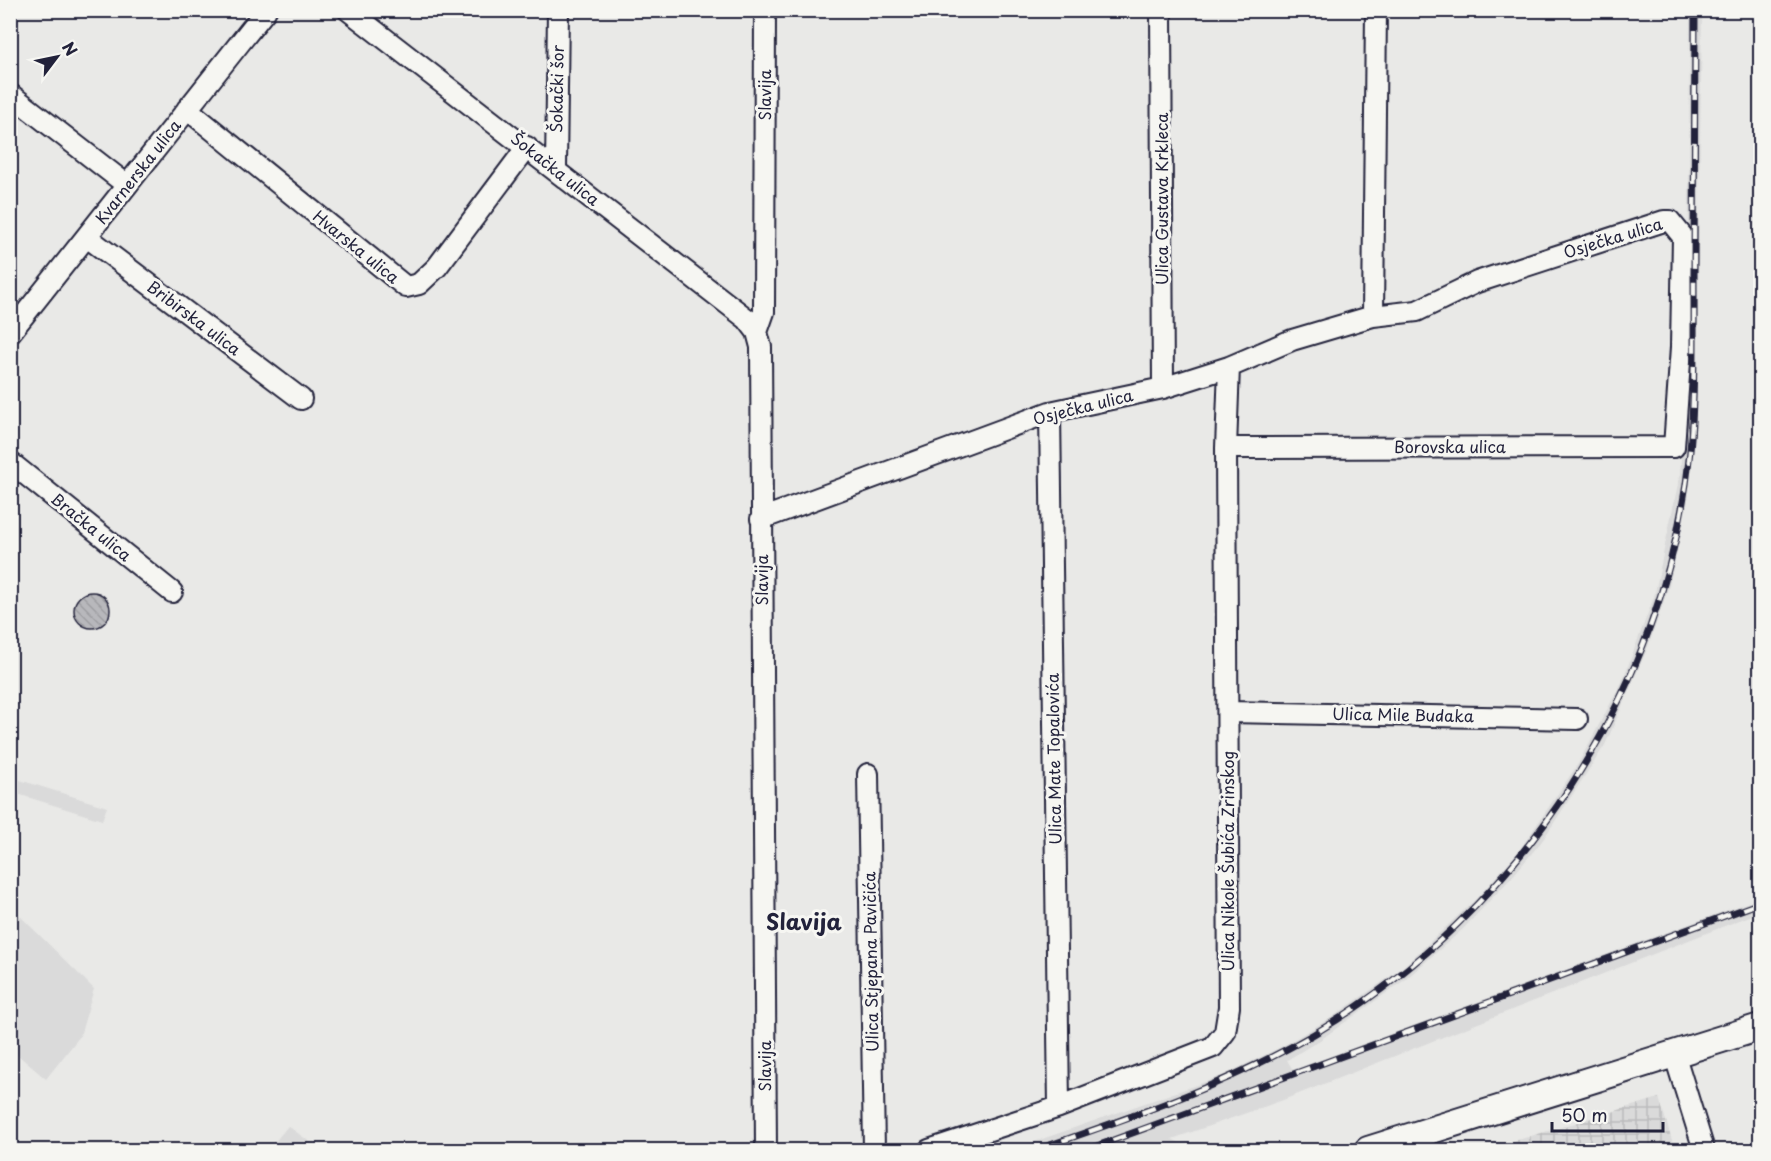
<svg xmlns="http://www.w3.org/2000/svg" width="1771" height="1161" viewBox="0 0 1771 1161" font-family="'Playpen Sans',sans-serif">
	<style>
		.built { fill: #dadada }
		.industrial { fill: url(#industrial-grid) }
		.building { fill: url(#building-back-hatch); stroke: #22223b; stroke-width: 1.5 }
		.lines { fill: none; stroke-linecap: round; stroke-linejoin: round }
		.minor-casing { stroke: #22223b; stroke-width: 24 }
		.major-casing { stroke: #22223b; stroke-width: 30 }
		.minor { stroke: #f6f6f2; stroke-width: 20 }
		.major { stroke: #f6f6f2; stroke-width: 26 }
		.rail-casing { stroke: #22223b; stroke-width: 7 }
		.rail { stroke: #f6f6f2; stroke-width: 4.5; stroke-dasharray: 14; stroke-linecap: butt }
		.labels { text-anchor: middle; stroke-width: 6; stroke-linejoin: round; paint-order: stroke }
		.street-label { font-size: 16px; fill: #22223b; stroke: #f6f6f2 }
		.district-label { font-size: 22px; font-weight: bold; fill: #22223b; stroke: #f6f6f2 }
	</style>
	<defs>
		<pattern id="industrial-grid" width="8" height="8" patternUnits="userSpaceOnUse" patternTransform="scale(1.5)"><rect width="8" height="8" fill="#dadada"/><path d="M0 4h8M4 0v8" fill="none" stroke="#bbbbbc"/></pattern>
		<pattern id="building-back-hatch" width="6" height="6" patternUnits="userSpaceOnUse" patternTransform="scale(1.5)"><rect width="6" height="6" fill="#b8b8bc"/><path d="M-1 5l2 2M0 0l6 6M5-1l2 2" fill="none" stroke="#9e9ea2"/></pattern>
	</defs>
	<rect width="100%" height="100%" fill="#e9e9e7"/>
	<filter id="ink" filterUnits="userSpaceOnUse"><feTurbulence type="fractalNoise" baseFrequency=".0167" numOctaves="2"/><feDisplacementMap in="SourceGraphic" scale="12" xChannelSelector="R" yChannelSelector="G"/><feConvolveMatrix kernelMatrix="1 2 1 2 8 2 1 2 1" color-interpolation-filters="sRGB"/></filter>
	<g filter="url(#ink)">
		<path class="built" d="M1690,11h12l-6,406 -8,83 -19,86 -21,61 -43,98 -63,96 -31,37 -48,51 -57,50 -86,61 -33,20 6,10 467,-172v14l-477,188 -111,39 8,4 34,-1 37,3 25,5h-265l211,-74 59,-29 53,-31 68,-48 74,-69 43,-48 59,-87 44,-82 32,-85 26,-122 8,-119z
			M10,777l97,30 -5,13 -91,-28z
			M11,907l83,82 -14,47 -34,43 -35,-30z
			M288,1126l33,24h-53z"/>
		<path class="industrial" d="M1659,1098l16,52h-191z"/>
		<path class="building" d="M74 610a18 18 0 1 1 36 0a18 18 0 1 1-36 0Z"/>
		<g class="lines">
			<defs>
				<path id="minor" d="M348,10l399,309 10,13
					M765,10l-1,302 -7,20 4,15 5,803
					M1161,10l2,378
					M10,94l117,91
					M187,109l219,178 13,-3 18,-17 90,-120
					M556,168l2,-158
					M87,237l214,162
					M1373,316l3,-306
					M10,333l256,-323
					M1050,412l9,695
					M10,462l162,130
					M761,519l289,-107 113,-24 66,-21 63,-27 81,-24 44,-5 60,-29 187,-61h6l13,16 -2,110 -7,100 -448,1
					M1228,712l349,7
					M868,774l6,376
					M1674,1053l30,97
					M929,1150l130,-43 154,-60 12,-15 4,-25 -3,-559 3,-81"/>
				<path id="major" d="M1368,1150l392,-123"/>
			</defs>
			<use href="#minor" class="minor-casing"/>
			<use href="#major" class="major-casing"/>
			<use href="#minor" class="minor"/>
			<use href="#major" class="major"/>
			<defs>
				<path id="rail" d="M1036,1150c95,-33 191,-65 278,-116 205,-121 353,-344 376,-583 5,-58 4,-118 4,-176 0,-88 1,-176 1,-265
					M1086,1150l674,-247"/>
			</defs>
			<use href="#rail" class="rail-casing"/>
			<use href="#rail" class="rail"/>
		</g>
	</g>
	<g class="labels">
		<g class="street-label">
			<text transform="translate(557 89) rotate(-89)" y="6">Šokački šor</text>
			<text transform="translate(765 95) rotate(-90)" y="6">Slavija</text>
			<text transform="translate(555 169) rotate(38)" y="6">Šokačka ulica</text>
			<text transform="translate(138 172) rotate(-52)" y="6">Kvarnerska ulica</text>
			<text transform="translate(1162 199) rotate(-90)" y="6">Ulica Gustava Krkleca</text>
			<text transform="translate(1613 238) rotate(-17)" y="6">Osječka ulica</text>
			<text transform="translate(356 247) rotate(39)" y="6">Hvarska ulica</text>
			<text transform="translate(194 318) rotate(37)" y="6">Bribirska ulica</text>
			<text transform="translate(1083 407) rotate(-14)" y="6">Osječka ulica</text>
			<text x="1450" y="453">Borovska ulica</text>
			<text transform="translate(91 527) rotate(39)" y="6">Bračka ulica</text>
			<text transform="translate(762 580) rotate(-90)" y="6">Slavija</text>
			<text transform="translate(1403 715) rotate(1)" y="6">Ulica Mile Budaka</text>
			<text transform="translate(1054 759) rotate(-91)" y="6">Ulica Mate Topalovića</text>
			<text transform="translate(1228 861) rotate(-90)" y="6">Ulica Nikole Šubića Zrinskog</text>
			<text transform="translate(871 962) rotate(-91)" y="6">Ulica Stjepana Pavičića</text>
			<text transform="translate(765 1066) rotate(-90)" y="6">Slavija</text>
		</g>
		<g class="district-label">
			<text x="804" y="930">Slavija</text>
		</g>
	</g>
	<rect width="1771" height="1161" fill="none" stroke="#f6f6f2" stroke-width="36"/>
	<rect x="18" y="18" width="1735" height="1125" fill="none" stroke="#22223b" stroke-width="2" filter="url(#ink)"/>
	<g transform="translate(57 57) rotate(58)" stroke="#f6f6f2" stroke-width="4.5" paint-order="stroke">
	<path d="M0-4.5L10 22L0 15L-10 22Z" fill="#22223b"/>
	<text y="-9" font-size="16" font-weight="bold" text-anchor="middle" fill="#22223b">N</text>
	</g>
	<path d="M1552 1122v9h111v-9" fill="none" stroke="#22223b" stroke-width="3"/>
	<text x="1561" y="1122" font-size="18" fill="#22223b" stroke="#f6f6f2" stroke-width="4.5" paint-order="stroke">50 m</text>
</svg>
